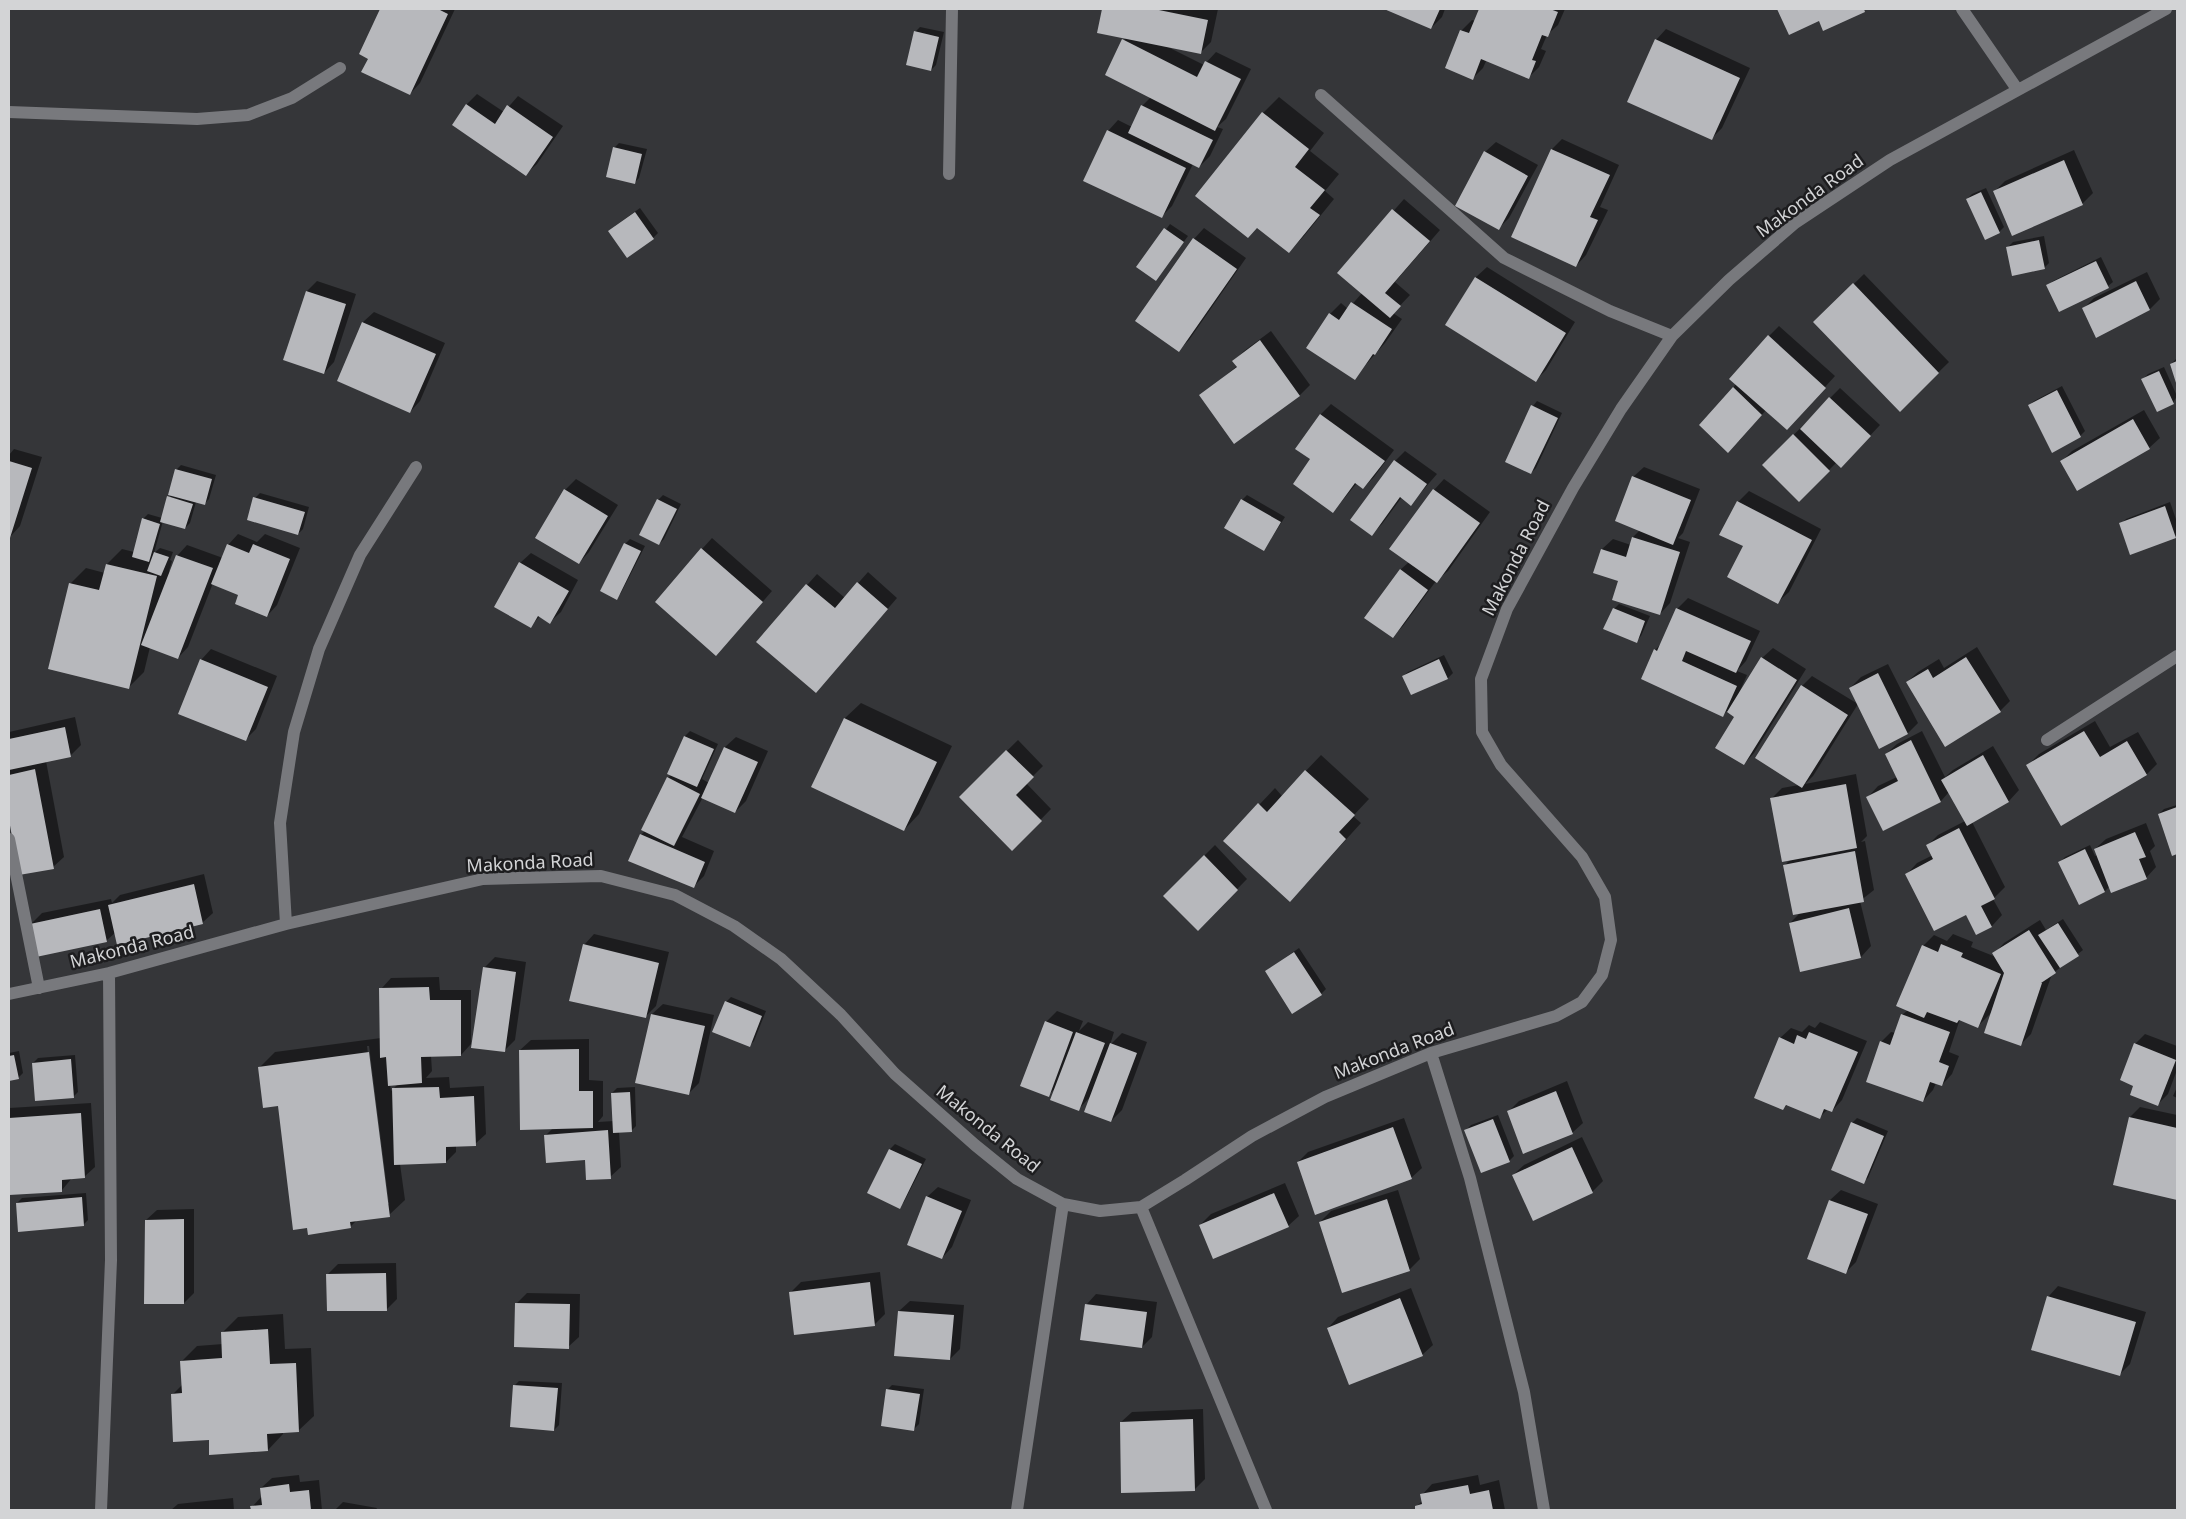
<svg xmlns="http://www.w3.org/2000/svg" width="2186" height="1519" viewBox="0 0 2186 1519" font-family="'Noto Sans',sans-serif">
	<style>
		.shadow { fill: #0007; fill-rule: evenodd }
		.building { fill: #b7b8bc }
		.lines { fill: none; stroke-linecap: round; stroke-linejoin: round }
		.minor { stroke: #78797d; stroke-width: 12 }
		.labels { text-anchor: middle; stroke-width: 5; stroke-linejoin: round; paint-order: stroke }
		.street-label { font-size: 18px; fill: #d3d4d6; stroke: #1d1d1f }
	</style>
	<rect width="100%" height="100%" fill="#353639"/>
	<path class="shadow" d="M382,9h73l-35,74 -10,11 -40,-36 -9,-4z
		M1103,9h115l-7,33 -11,11 -32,-6 36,18 12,-13 35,17 -25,50 -9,8 6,2 -13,27 -11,11 -6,-3 -21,42 -10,10 -54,-85 10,-11 14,7 10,-21 9,-9 -27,-57 2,-2 -28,-6z
		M1387,9h58l-3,8 -11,11z
		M1480,9h85l-7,16 -11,10 -6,14 5,2 -7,16 -10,10 -42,-18 -4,9 -11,11 -11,-48 11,-11 3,1z
		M1779,9h87l-47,10 -29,14z
		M920,27l24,5 -8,33 -5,5 -16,-38z
		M1666,29l84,39 -28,60 -11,11 -55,-99z
		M477,94l27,18 14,-16 45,30 -26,38 -11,10 -73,-50 14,-20z
		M1279,97l45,36 -14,18 29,23 -14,17 9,8 -30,37 -15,16 -31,-25 -61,-31 66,-83z
		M1562,139l57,26 -19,42 8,3 -22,45 -10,11 -64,-29 40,-88z
		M1496,142l42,23 -29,53 -10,10 -14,-76z
		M619,143l28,6 -8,29 -5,5 -20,-35z
		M2074,150l19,43 -11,11 -88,-12 11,-11z
		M1986,188l18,39 -5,5 -32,-33 5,-5z
		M1404,199l36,31 -45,52 15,13 -17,18 9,6 -17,24 -31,35 -46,-31 22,-33 11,-11 7,6 14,-16 -23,-20z
		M640,208l18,25 -5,5 -38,-12z
		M1170,224l18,12 -32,43 -18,-12z
		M1204,228l42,30 -57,82 -10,10 15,-111z
		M2044,236l5,27 -5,5 -36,-21 5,-5z
		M2101,257l12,25 -5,4h-60l5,-5z
		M1487,267l88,55 -29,48 -11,11 -89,-56 30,-48z
		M2147,272l13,27 -10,10 -53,27 -13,-28 10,-10z
		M1864,274l85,88 -49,48 -85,-88z
		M317,281l39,13 -22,68 -10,11 -17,-82z
		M374,312l71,31 -25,58 -10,11 -72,-31 25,-59z
		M1779,326l56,50 -38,42 -31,-8 -27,31 -6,-53 36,-52z
		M1271,331l39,54 -10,10 -66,47 -33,-46 36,-30 -3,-5 10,-10z
		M2177,358v26l-6,-20z
		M2164,367l13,29 -4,7 -30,-24 5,-5z
		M2062,386l23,45 -5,5 -51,-30 5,-5z
		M1840,388l40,37 -29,31 -15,7 -37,37 -35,-35z
		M1537,401l25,12 -26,55 -5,5 2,-67z
		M1331,404l63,46 -20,27 -11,11 -6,-5 -24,29 -21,-53 -15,-10 24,-35z
		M2144,410l16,28 -11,10 -88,14 11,-11z
		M14,449l28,8 -22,69 -10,11 -1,-82z
		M1405,451l32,23 -26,30 -9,-7 -20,27 -10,10 23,-73z
		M181,465l35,10 -7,24 -5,5 -8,-2 -6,21 -5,5 -22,-7 -9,32 6,-5 13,4 -3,8 2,1 -3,10 2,1 6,-16 10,-11 36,13 5,-13 10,-11 19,8 8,-8 35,14 -23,57 -10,11 -27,-22 -27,-11 -25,64 -10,11 -28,-11 -6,25 -15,15 -59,-103 16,-16 19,5 2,-9 15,-15 12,3 9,-33 5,-5 14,4 9,-23 5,-25z
		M1644,467l56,22 -17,44 -5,5 12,4 -20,61 -10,11 -40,-34 -18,-31 11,-10 18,6 2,-8 7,-7 -7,-53z
		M576,479l42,26 -29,47 -10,11 -14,-73z
		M1444,479l46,33 -42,59 -12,10 -33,45 -11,11 8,-67 9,-8 25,-72z
		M1749,491l72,38 -32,63 -11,10 -34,-56 -6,-44z
		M260,493l49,14 -6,22 -5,5 -43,-36z
		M663,495l18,9 -17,35 -5,5 -1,-44z
		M1247,495l38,22 -21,33 -22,-50z
		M2170,502l7,20v13l-46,18 -10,-29 5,-5z
		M712,538l60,53 -45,52 -25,-94z
		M630,539l15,7 -24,47 -5,5 9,-54z
		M531,553l47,27 -17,32 -11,10 -10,-6 -9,10 -11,-63z
		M868,572l29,26 -81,94 -59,-51 60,-67 28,24z
		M1688,598l72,33 -14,30 -9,10 10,4 -8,18 1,1 22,-36 11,-10 33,21 -52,84 -10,11 -8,-48 -9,-5 -4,4 -68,-65 8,-8 14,-33z
		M1619,604l31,12 -9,20 -5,5 -22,-32z
		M1977,647l33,54 -10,10 -93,-29 11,-10 21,-13 5,9z
		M211,649l66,27 -21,53 -11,11 -44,-80z
		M1444,655l9,18 -5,5 -45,-2 5,-4z
		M1888,664l30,59 -10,10 -28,14 -30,-59 11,-11z
		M1812,676l46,28 -45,72 -8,8 51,-10 11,62 -6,6 4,-1 9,49 -14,11 11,45 -10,11 -71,-34 11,-11 -16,-47 6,-6 -20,-60 11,-11 17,-3 3,-99z
		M861,703l91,43 -33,68 -15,16 -92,-44 33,-68z
		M75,717l6,28 -11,11 -24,5 18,96 -11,10 -33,7 -11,-61v-81z
		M2095,721l15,26 28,-15 19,32 -10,10 -119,-9 11,-11z
		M690,731l28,13 -16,35 7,4 16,-36 11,-10 32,14 -22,50 -11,11 -32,-15 -21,40 32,14 -10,25 -10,10 -53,-51 4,-4 23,-53 4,-4 -3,-1 16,-37z
		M1922,731l23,46 8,-7 40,-24 26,44 -10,11 -37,21 33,65 -12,12 9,16 -10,11 -16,7 -10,-20 -59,-39 10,-11 16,-8 -5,-10 10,-10 27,-14 -16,-29 -8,9 -57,29 -16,-33 10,-11 19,-9 -11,-23 11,-10z
		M1018,740l25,26 -17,17 25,26 -39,40 -52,-52z
		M1321,755l48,44 -16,17 8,7 -56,62 -80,-44 50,-53 7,8z
		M2177,805v48l-4,1 -14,-40 5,-5z
		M2146,823l9,23 -5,5 6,16 -10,11 -36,8 -5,5 -26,12 -19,-41 5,-5 25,-12 5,11 2,-1 -2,-6 11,-10z
		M1215,845l32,34 -49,50 -34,-33z
		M204,874l9,39 -11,10 -86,9 -10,9 -75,-17 11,-11 69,-14 1,4 8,-8z
		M2063,919l20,31 -31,24 -21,60 -10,10 -29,-32 -14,14 -18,-7 -11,33 10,4 -7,18 -10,11 -6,-2 -3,7 -10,11 -42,-59 10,-10 5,1 6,-18 6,-5 -10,-4 26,-61 10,-10 13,6 6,-7 20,8 -2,5 25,10 -2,-3 10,-11 36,-23 6,10z
		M594,934l75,18 -13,54 -11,11 -61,-72z
		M1299,948l27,41 -5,5 -55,-23z
		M495,957l31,5 -11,78 -11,11 -20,-83z
		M439,977l1,13h31v54l-10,11 -30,1 1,15 -6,7 23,-1 1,11 34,-2 2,48 -11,10 -19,1v7l-10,10 -46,2 5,36 -16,15 -32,5 -7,7 -91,-159 16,-16 106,-14v-49l10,-11zM367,1046h2l20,158h-2zM390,1084h8l-7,7z
		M731,997l35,14 -12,30 -5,5 -23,-44z
		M663,1004l51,11 -15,68 -11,11 -36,-80z
		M1057,1011l26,10 -4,10 9,-9 26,10 -4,13 12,-12 25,9 -25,68 -11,11 -20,-25 -12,13 -22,-22 -9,8 -2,-73z
		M1820,1022l47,19 -25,59 -10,11 -4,-2 -8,8 -32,-13 -5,5 -3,-71 11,-10 11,4 7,-7 6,3z
		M2145,1034l32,12v24l-9,24 -11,11 -22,-20v-41z
		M589,1039v41l14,1v35l-5,6 16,-1 -2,-28 5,-5 18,-1 1,39 -5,5h-12l2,36 -11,10 -24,-19 -40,-23 7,-7 -33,-78 11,-10z
		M19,1051l4,22 -5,5 -9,2v-27z
		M75,1055l3,37 -5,5 -40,-34 5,-5z
		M1567,1081l16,42 -11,10 -63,-22 10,-10z
		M2177,1087v11l-4,-2z
		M91,1103l4,64 -11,10 -12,1 -10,12 -53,4v-86z
		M2140,1107l37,8v84l-62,-15 15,-67z
		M1498,1115l16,41 -5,5 -43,-31 5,-5z
		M1404,1118l18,50 -11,10 -113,-16 10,-10z
		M1857,1118l31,13 -20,47 -5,4 -11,-59z
		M1582,1137l21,44 -10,10 -59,29 -21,-45 11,-10z
		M895,1144l31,15 -22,43 -5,5 -30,-15 21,-43z
		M1285,1183l14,33 -11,10 -88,-1 11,-11z
		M938,1187l33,13 -19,47 -10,11 -15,-61z
		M1398,1190l22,69 -11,11 -89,-48 11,-11z
		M1841,1190l37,14 -22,58 -10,10 -16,-72z
		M86,1193l2,27 -5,5 -66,-22 5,-5z
		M194,1209v84l-10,10 -38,-83 11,-10z
		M396,1263l1,36 -11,11 -58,-36 10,-10z
		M880,1272l5,42 -11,11 -83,-33 10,-10z
		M2058,1286l88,26 -16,52 -10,10 -72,-77z
		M1411,1288l22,57 -11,10 -94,-27 10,-11z
		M527,1293l53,1 -1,43 -11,10 -52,-43z
		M1096,1294l61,8 -5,35 -10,10 -56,-42z
		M910,1301l54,4 -4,44 -10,10 -51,-48z
		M283,1314l2,35 26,-1 3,68 -16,15 -15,1v2l-15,16 -58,-11 -38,-44 11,-11 -1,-23 15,-15 26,-2 -1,-11 16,-16z
		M519,1381l43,2 -3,42 -5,5 -40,-44z
		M892,1385l32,4 -5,35 -5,5 -27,-39z
		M1203,1409l2,70 -10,10 -74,-67 11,-10z
		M299,1475l1,7 19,-2 3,30h-70v-3l10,-11 -1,-8 11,-10z
		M1478,1475l2,10 19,-5 6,30h-88l-1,-3 7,-7 -1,-5 10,-11z
		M233,1498l1,12h-63l7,-6z
		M343,1502l34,6 -1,2h-41z"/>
	<path class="building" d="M380,9h58l10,5 -38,81 -49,-23 7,-13 -9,-5z
		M1102,9h52l54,11 -7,34 -104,-21z
		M1384,9h56l-9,20z
		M1479,9l16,1 1,-1h54l8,3 -10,25 -6,-2 -10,25 4,1 -7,18 -48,-20 -8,21 -28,-12 15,-38 9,3z
		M1777,9h87l1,3 -42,19 -4,-10 -30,14z
		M914,31l25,6 -8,34 -25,-6z
		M1122,39l75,38 8,-16 36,18 -26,52 -110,-56z
		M1655,39l85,39 -28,62 -85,-38z
		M466,104l29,20 12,-19 46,32 -27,39 -74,-51z
		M1141,105l72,35 -14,28 -71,-35z
		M1262,112l47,37 -14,18 30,23 -15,18 10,7 -31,38 -32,-25 -9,10 -53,-42z
		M1107,130l79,38 -24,50 -79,-37z
		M613,147l29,7 -7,30 -29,-7z
		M1551,149l59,26 -20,42 8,3 -22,47 -65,-30z
		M1484,151l44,25 -29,54 -44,-24z
		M2064,160l19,45 -71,31 -19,-45z
		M1981,192l19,41 -15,7 -19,-41z
		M1392,209l38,32 -45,52 16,13 -11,12 -53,-45z
		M635,212l19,27 -27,19 -19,-27z
		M1164,228l20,14 -28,39 -20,-14z
		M1193,238l44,31 -58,83 -44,-31z
		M2039,240l6,29 -33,7 -6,-29z
		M2096,261l13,27 -50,24 -13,-27z
		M1475,277l91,56 -30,49 -91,-57z
		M2136,281l14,29 -54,28 -14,-30z
		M1853,283l86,90 -39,39 -87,-90z
		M306,291l40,13 -22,70 -41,-14z
		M1351,302l41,27 -17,26 -2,-1 -18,26 -49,-32 23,-35 10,7z
		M362,322l74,32 -26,59 -73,-32z
		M1768,335l58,53 -39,42 -58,-51z
		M1260,340l40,56 -66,48 -35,-49 38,-28 -5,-6z
		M2177,361v25l-7,-22z
		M2159,371l15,33 -17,8 -16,-33z
		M1733,387l29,28 -34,38 -29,-28z
		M2057,390l24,47 -29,16 -24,-48z
		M1829,397l42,39 -30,32 -41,-39z
		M1531,405l27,13 -27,56 -26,-12z
		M1320,414l65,47 -22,28 -8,-6 -22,30 -40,-29 17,-25 -15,-10z
		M2133,419l17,30 -73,42 -17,-30z
		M1793,434l37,37 -31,31 -37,-37z
		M1394,460l33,24 -16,22 -11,-9 -28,39 -22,-16z
		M9,461l23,7 -22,70 -1,-1z
		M175,469l37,10 -7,26 -37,-10z
		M1632,476l59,24 -18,45 -58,-24z
		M564,489l44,27 -29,48 -44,-26z
		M1433,489l47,34 -43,60 -48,-34z
		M167,496l26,8 -8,25 -25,-7z
		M253,497l52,15 -7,23 -51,-15z
		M657,499l20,10 -18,36 -20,-10z
		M1241,499l40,23 -17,29 -40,-23z
		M1737,501l75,39 -34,64 -51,-27 16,-31 -24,-11z
		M2165,506l11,32 -46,17 -11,-32z
		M142,518l18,6 -11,38 -17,-5z
		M1632,537l48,15 -20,63 -48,-15 6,-19 -25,-8 8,-24 25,8z
		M624,543l17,8 -24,49 -17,-9z
		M227,544l22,9 4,-9 37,15 -23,58 -32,-13 3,-9 -27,-11z
		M701,548l62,54 -47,54 -61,-54z
		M154,552l15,5 -8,19 -14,-5z
		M176,555l37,13 -35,91 -37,-14z
		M519,562l50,29 -19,33 -12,-8 -7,12 -37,-21z
		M106,564l51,12 -28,113 -81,-20 21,-86 30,7z
		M1400,569l28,21 -35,48 -29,-20z
		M857,582l31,27 -72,84 -60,-51 50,-58 29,24z
		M1613,608l32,13 -8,22 -34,-14z
		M1676,608l75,33 -15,32 -50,-22 -4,10 55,25 -14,31 -82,-38 13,-30 3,2z
		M1761,657l36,23 -53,85 -29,-17 19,-31 -7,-5z
		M1966,657l35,55 -56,35 -39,-65 22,-13 5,9z
		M200,659l68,28 -22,54 -68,-27z
		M1439,659l9,20 -37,16 -9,-19z
		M1878,673l30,61 -29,15 -30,-61z
		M1801,685l47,30 -46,73 -47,-30z
		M844,718l93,44 -33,69 -93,-44z
		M65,727l6,30 -62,13v-31z
		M2084,731l16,26 27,-16 20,34 -86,51 -35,-61z
		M684,736l30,13 -17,38 -30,-13z
		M1911,740l30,62 -58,29 -17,-34 32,-16 -13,-27z
		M724,747l34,15 -23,51 -34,-15z
		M1006,750l28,27 -18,18 26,26 -30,30 -53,-54z
		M1983,755l26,47 -42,24 -26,-46z
		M35,769l19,100 -35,6 -10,-55v-45z
		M1305,770l50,45 -16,17 7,7 -56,63 -67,-61 35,-38 9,9z
		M667,777l33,17 -26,52 -33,-16z
		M1846,784l11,64 -75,14 -12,-64z
		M2177,807v47l-5,2 -14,-42z
		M1959,828l36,71 -14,7 11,21 -16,8 -10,-20 -32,16 -29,-57 28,-15 -7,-14z
		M2135,832l11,25 -7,2 8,20 -36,14 -17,-44z
		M640,834l65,28 -11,26 -66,-27z
		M2085,849l20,43 -26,13 -21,-43z
		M1855,851l9,51 -71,13 -10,-50z
		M1204,855l34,35 -40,41 -35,-35z
		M194,884l9,40 -86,21 -9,-40z
		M1849,908l12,50 -61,14 -11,-49z
		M100,909l7,33 -71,15 -6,-33z
		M2058,923l21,33 -19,12 -22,-33z
		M2029,930l27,43 -15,10h1l-21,63 -37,-13 20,-60 -12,-20z
		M583,944l76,19 -13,55 -77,-17z
		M1941,944l22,9 -2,4 40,17 -23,54 -19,-8 -2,3 -30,-11 -3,6 -28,-12 26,-61 16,7z
		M1294,952l28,43 -30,19 -27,-43z
		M483,967l33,5 -11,80 -34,-4z
		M429,987l1,13h31v56l-40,1 1,26 -34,3 -2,-29 -6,1 -1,-70z
		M725,1001l37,15 -12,31 -38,-15z
		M651,1014l54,12 -16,69 -54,-12z
		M1901,1014l49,18 -11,30 10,4 -7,20 -12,-4 -7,20 -57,-20 14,-41 10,4z
		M1045,1021l28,11 -24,65 -29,-11z
		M1076,1032l29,11 -26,68 -29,-11z
		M1809,1032l49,20 -26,60 -8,-3 -4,10 -34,-14 -3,5 -29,-12 25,-61 15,7 3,-9 9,4z
		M1110,1043l27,10 -26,69 -27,-10z
		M2134,1043l42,17 -18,46 -28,-11 3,-9 -13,-6z
		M579,1049v42h14v37l-73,2 -1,-80z
		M369,1052l21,165 -40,5 1,6 -43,7 -1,-7 -14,2 -15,-124 -15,2 -5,-41z
		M14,1055l5,24 -10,2v-25z
		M71,1059l3,39 -39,3 -3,-38z
		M439,1087l1,11 34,-2 2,50 -30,1v16l-52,2 -2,-77z
		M1556,1091l17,43 -50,20 -16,-43z
		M630,1092l2,40 -19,1 -2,-40z
		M81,1113l4,65 -23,2v12l-53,3v-77z
		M2129,1117l48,11v72l-64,-15z
		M1493,1119l17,43 -29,11 -17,-43z
		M1851,1122l33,14 -20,48 -33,-14z
		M1393,1127l19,52 -97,36 -18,-53z
		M608,1130l3,49 -25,1 -1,-20 -39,3 -2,-28z
		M1572,1147l21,46 -60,28 -21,-46z
		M889,1149l33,15 -22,45 -33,-16z
		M1274,1193l15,34 -76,32 -14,-34z
		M926,1196l36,15 -20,48 -35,-14z
		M82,1197l2,29 -66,6 -2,-29z
		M1387,1199l23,72 -68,22 -23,-71z
		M1829,1200l39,14 -22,60 -39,-15z
		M184,1219v85h-40l1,-84z
		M386,1273l1,38h-60l-1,-37z
		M870,1282l5,44 -81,9 -5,-43z
		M2047,1296l89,26 -16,54 -89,-26z
		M1400,1298l23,58 -74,29 -22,-57z
		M515,1303l55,1 -1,45 -55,-2z
		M1085,1304l62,8 -5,36 -62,-8z
		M898,1311l56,4 -4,45 -56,-4z
		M268,1329l2,35 26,-1 3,69 -32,2 1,17 -59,4v-15l-36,2 -2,-48 11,-1 -2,-32 42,-3 -1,-26z
		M513,1385l45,3 -4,43 -44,-4z
		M886,1389l34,5 -6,37 -33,-5z
		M1193,1419l2,72 -74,2 -1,-71z
		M289,1484l1,8 19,-2 2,20h-60l-1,-4 12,-1 -2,-17z
		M1468,1485l2,9 19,-4 4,20h-78v-4l7,-2 -2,-10z"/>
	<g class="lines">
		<path class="minor" d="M1962,9l55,80
			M1321,95l183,163 106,53 62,25
			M9,112l188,7 51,-4 44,-17 48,-30
			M949,174l3,-165
			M2047,740l130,-84
			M9,839l30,149
			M286,924l-6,-101 14,-91 25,-83 41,-94 56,-88
			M9,994l100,-21 177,-49 197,-45 118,-3 74,19 59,31 47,33 60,56 54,59 80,71 42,34 46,25 37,7 41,-4 44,-27 67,-44 73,-39 106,-44 125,-37 26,-14 20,-27 9,-35 -6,-43 -23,-40 -81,-92 -19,-33 -1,-53 26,-70 66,-121 48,-79 51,-73 57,-56 66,-57 95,-63 276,-151
			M1431,1053l39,125 54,214 20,118
			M1141,1207l125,303
			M101,1510l10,-250 -2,-287
			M1017,1510l46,-306"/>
	</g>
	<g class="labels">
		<g class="street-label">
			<text transform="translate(1810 196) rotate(-36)" y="6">Makonda Road</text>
			<text transform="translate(1516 558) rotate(-63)" y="6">Makonda Road</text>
			<text transform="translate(530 863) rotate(-3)" y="6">Makonda Road</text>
			<text transform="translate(132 947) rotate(-14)" y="6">Makonda Road</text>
			<text transform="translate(1394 1051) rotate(-21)" y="6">Makonda Road</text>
			<text transform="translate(988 1129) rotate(39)" y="6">Makonda Road</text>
		</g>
	</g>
	<rect width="2186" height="1519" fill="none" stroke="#d3d4d6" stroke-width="20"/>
</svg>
